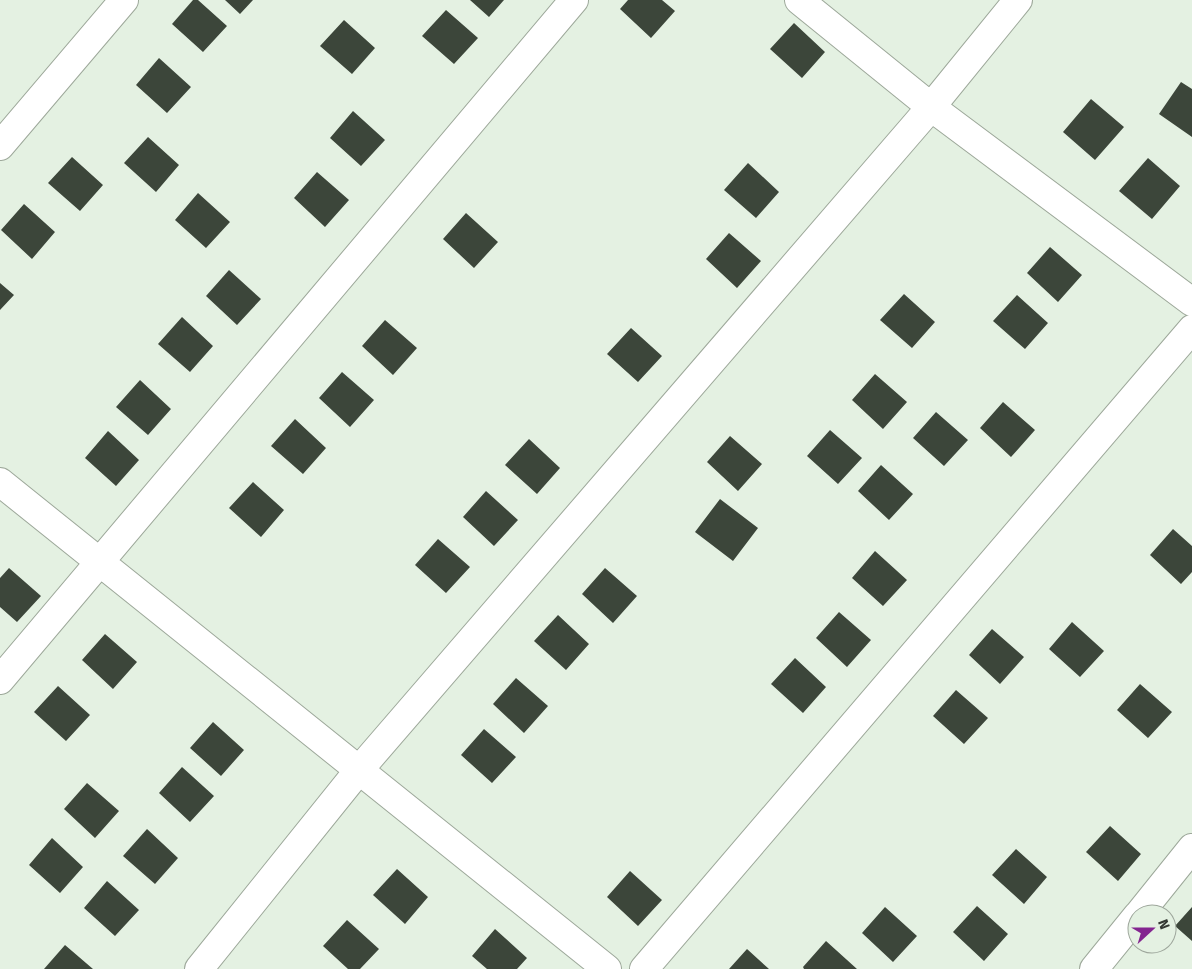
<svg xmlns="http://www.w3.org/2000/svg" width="1192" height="969" viewBox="0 0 1192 969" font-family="'Fira Sans',sans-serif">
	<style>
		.building { fill: #3c463a }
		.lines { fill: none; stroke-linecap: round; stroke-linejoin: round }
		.minor-casing { stroke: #9da89a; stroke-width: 30 }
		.minor { stroke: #fff; stroke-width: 28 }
	</style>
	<rect width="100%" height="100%" fill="#e4f1e2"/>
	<path class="building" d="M193,0h5l29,26 -24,26 -31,-28z
		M225,0h28l-13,14z
		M470,0h34l-15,17z
		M628,0h34l13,11 -24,27 -31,-29z
		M446,10l32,28 -24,26 -32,-28z
		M344,20l31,28 -23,26 -32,-28z
		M794,23l31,29 -23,26 -32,-29z
		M159,58l32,29 -24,26 -31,-28z
		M1181,82l11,7v48l-33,-23z
		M1091,99l33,28 -29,33 -32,-28z
		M353,111l32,29 -24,26 -31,-28z
		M148,137l31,28 -23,27 -32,-29z
		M72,157l31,28 -23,26 -32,-28z
		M1148,158l32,28 -28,33 -33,-28z
		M748,163l31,29 -23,26 -32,-28z
		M317,172l32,28 -24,27 -31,-29z
		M198,193l32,29 -24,26 -31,-28z
		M24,204l31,28 -23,27 -31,-29z
		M466,213l32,29 -24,26 -31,-29z
		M729,233l32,28 -24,27 -31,-29z
		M1050,247l32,28 -24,27 -31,-29z
		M229,270l32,29 -24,26 -31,-29z
		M0,283l14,12 -14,15z
		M904,294l31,28 -23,26 -32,-28z
		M1017,295l31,28 -23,26 -32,-28z
		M182,317l31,29 -23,26 -32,-28z
		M385,320l32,28 -24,27 -31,-29z
		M631,328l31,28 -24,26 -31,-28z
		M342,372l32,28 -24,27 -31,-29z
		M875,374l32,28 -24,27 -31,-29z
		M140,380l31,29 -23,26 -32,-28z
		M1003,402l32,28 -24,27 -31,-29z
		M936,412l32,28 -24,26 -31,-28z
		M295,419l31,29 -23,26 -32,-28z
		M830,430l32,28 -24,26 -31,-28z
		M108,431l31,29 -23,26 -31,-28z
		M730,436l32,28 -24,27 -31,-29z
		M529,439l31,29 -23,26 -32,-29z
		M881,465l32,29 -24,26 -31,-29z
		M253,482l31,28 -23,27 -32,-29z
		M486,491l32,29 -24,26 -31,-29z
		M720,499l38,29 -25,33 -38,-29z
		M1173,529l19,17v26l-11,12 -31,-29z
		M438,539l32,28 -24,26 -31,-28z
		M875,551l32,29 -24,26 -31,-28z
		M9,568l32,28 -24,26 -17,-15v-29z
		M605,568l32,28 -24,27 -31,-29z
		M839,612l32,28 -24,27 -31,-29z
		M558,615l31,29 -23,26 -32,-29z
		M1072,622l32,29 -24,26 -31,-28z
		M992,629l32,28 -24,27 -31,-29z
		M105,634l32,28 -24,27 -31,-29z
		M795,658l31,29 -23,26 -32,-29z
		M516,678l32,28 -24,27 -31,-29z
		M1140,684l32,28 -24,26 -31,-28z
		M58,686l32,29 -24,26 -32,-29z
		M956,690l32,28 -24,26 -31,-28z
		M213,722l31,28 -23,26 -31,-28z
		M484,729l32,28 -24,26 -31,-28z
		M182,767l32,29 -24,26 -31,-29z
		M87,783l32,28 -24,27 -31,-29z
		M1110,826l31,28 -23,27 -32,-29z
		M147,829l31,29 -23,26 -32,-28z
		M52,838l31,29 -23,26 -31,-28z
		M1016,849l31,28 -23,27 -32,-29z
		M397,869l31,28 -23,27 -32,-29z
		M630,871l32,29 -24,26 -31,-29z
		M107,881l32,29 -24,26 -31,-28z
		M977,906l31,28 -24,27 -31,-29z
		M885,907l32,29 -24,26 -31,-29z
		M1192,907v34l-17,-15z
		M347,920l32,29 -19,20h-12l-25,-23z
		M495,929l32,29 -10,11h-30l-15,-13z
		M826,941l31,28h-53l-1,-2z
		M65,945l28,24h-49z
		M747,949l22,20h-40z"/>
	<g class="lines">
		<defs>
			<path id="minor" d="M799,0l132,107 261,195
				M0,146l124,-146
				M0,482l607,487
				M0,680l574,-680
				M1139,914l53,-66
				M199,969l160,-199 572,-663 87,-107
				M644,969l548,-640
				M1094,969l43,-53"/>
		</defs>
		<use href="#minor" class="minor-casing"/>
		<use href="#minor" class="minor"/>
	</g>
	<g transform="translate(1152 929) rotate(69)"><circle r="24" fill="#e4f1e2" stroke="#9ea79c"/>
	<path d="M0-4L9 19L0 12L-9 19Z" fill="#842590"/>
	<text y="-8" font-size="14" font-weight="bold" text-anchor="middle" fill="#343833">N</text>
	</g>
</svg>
